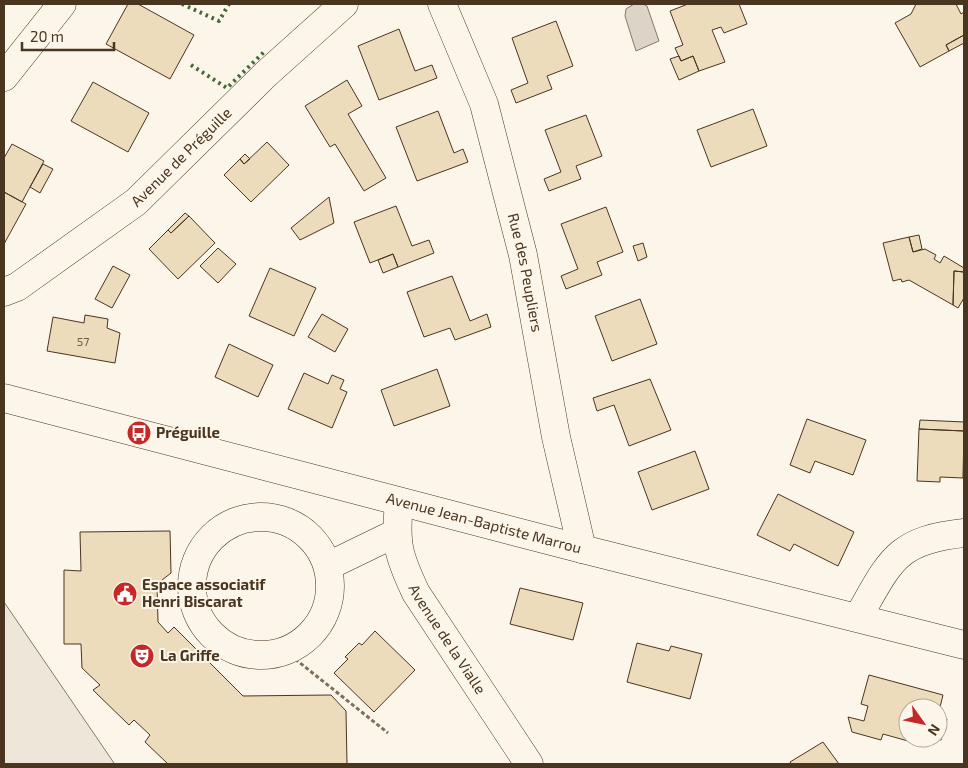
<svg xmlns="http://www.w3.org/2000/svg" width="968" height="768" viewBox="0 0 968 768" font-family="'Exo 2',sans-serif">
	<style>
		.green { fill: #ede6d9; stroke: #887966 }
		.water { fill: #dcd4c6; stroke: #887966 }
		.building { fill: #ecdcbc; stroke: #4a3520 }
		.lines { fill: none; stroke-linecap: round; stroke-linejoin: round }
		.minor-casing { stroke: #4a3520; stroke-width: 29 }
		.major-casing { stroke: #4a3520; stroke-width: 29 }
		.path { stroke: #7f6f5c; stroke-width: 3; stroke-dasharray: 4 2.5; stroke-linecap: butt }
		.minor { stroke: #fbf6e9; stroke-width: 28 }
		.major { stroke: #fbf6e9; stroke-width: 28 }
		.hedge { stroke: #436837; stroke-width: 4; stroke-dasharray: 2.5 4; stroke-linecap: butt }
		.labels { text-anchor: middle; stroke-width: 4; stroke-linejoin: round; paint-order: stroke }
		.number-label { font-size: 12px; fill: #725f47 }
		.street-label { font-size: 15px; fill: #4a3520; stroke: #fbf6e9 }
		.poi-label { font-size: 15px; font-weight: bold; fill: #4a3520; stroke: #fbf6e9; text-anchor: start }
	</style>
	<rect width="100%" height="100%" fill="#fbf6e9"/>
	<path class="green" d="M4,602l110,161 1,1h-111z"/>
	<path class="water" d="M634,4h9l4,2 12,35 -23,10 -11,-35 1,-7z"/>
	<path class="building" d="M128,4h10l56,31 -24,44 -64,-35z
		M688,4h51l8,20 -23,9 -3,-6 -9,3 13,32 -26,9 -6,-15 -12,5 -6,-13 8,-3 -13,-34z
		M916,4h40l5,10 3,-2v23l-18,10 3,6 -29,16 -25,-44 16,-9z
		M556,21l17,45 -26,10 5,13 -36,14 -5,-13 17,-7 -16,-45z
		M399,29l16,42 17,-6 5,13 -58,22 -21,-54z
		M964,35v8l-15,8 -3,-6z
		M679,56l2,5 12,-5 6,15 -20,9 -9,-21z
		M347,80l15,26 -14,8 38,64 -22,13 -29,-47 -5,3 -25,-41z
		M93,82l56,31 -21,39 -57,-31z
		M753,109l14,37 -56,21 -14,-37z
		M438,111l16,42 9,-4 5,13 -51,19 -21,-54z
		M586,115l16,41 -26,10 5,13 -32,12 -5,-12 17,-7 -16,-42z
		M267,142l22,23 -38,37 -27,-27 16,-16 4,5z
		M12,144l32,17 -22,41 -18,-10v-34z
		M245,154l5,5 -6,5 -4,-5z
		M43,164l10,5 -13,24 -10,-6z
		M4,192l22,12 -22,40z
		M329,197l5,26 -34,17 -9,-12z
		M396,206l16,40 17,-6 5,13 -36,14 -5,-13 -23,9 -16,-41z
		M606,207l17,45 -26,10 5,13 -36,14 -5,-13 17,-7 -17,-45z
		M185,213l4,3 -18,17 -3,-3z
		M189,216l26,27 -37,36 -29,-30 19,-19 3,3z
		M919,235l3,14 -9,3 -4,-15z
		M909,237l4,15 12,-3 11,6 -2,4 6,4 4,-7 20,12v4l-10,-1 -1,34 -44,-25 -7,2 -1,-3 -8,2 -10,-38z
		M643,243l4,14 -9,4 -5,-15z
		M218,248l18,16 -18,19 -18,-17z
		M393,254l5,13 -15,6 -5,-13z
		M113,266l17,9 -18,33 -17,-9z
		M270,268l46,20 -22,48 -45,-20z
		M954,271l10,1v26l-6,10 -5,-3z
		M452,276l18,45 17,-7 4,13 -36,13 -5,-12 -26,9 -17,-45z
		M640,299l17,45 -45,17 -17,-45z
		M322,314l26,15 -13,23 -27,-15z
		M85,315l23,4 -1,9 13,5 -5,30 -68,-12 6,-34 31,6z
		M229,344l44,21 -15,32 -43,-20z
		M437,369l13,37 -56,20 -13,-36z
		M304,373l24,11 4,-9 12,5 -4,9 7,3 -15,36 -44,-19z
		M650,379l21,51 -42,16 -15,-41 -17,6 -4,-13z
		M807,419l59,21 -13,35 -38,-14 -5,12 -20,-8z
		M920,420l44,2v9l-45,-2z
		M919,429l45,2 -1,47 -23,-1v5l-23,-1z
		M695,451l14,38 -57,21 -14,-38z
		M778,494l76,38 -16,34 -44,-22 -4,7 -33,-16z
		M170,531l1,42 -14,11 1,38 10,11 6,-6 69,69 88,-1 15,16 1,53h-179l-23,-22 5,-7 -16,-15 -5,5 -36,-35 7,-5 -18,-17 -1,-24h-17v-74l17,1 -1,-39z
		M520,588l63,15 -10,37 -63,-16z
		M375,631l40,39 -41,42 -40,-39 14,-14 -3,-2 14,-14 3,2z
		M637,643l32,8 2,-5 31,8 -12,45 -63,-17z
		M869,675l74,20 -5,20v-7h-30v33l-25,-7 -2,6 -29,-8 -4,-15 16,4 4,-15 -7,-2z
		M938,717l9,2 -6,21 -6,-2h3z
		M823,742l16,22h-48l-1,-2z"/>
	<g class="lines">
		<defs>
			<g id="minor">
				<path id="s1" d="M442,4l42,100 39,151 33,182 26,112"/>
				<path d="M4,77l58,-73"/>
				<path id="s2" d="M4,292l13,-5 119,-85 130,-128 78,-70"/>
				<path id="s3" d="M399,502c-4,42 -1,53 17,91l113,171"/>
				<circle cx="261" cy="586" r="69"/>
				<path d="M328,566l68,-33"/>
				<path d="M858,617c32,-55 37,-77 106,-84"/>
			</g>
			<g id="major">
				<path id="s4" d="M4,398l578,151 382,96"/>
			</g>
		</defs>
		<use href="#minor" class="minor-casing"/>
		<use href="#major" class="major-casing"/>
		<path class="path" d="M285,651l103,82"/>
		<use href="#minor" class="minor"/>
		<use href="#major" class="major"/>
		<path class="hedge" d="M182,4l37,17 10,-17
			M191,65l36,23 38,-37"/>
	</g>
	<defs>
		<symbol id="bus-disc" viewBox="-11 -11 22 22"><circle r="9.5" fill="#c62828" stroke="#fbf6e9"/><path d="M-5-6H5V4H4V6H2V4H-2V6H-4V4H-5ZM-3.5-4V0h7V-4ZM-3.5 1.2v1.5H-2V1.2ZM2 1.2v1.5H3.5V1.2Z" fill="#fff"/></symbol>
		<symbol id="civic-disc" viewBox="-11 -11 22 22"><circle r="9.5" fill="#c62828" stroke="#fbf6e9"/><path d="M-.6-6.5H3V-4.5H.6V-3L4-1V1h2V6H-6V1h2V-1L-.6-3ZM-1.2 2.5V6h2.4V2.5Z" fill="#fff"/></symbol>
		<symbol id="theatre-disc" viewBox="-11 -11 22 22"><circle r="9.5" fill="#c62828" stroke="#fbf6e9"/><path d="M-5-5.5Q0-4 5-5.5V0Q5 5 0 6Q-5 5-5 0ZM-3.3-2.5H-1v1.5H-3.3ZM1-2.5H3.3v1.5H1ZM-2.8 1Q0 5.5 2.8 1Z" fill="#fff"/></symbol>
	</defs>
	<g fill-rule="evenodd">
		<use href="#bus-disc" x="125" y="419" width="28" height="28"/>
		<use href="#civic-disc" x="111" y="580" width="28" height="28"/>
		<use href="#theatre-disc" x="128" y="642" width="28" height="28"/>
	</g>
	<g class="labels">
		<g class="number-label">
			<text x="83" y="346">57</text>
		</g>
		<g class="street-label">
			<text dy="5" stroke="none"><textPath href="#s2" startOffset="224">Avenue de Préguille</textPath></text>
			<text dy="5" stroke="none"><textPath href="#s1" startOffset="282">Rue des Peupliers</textPath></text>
			<text dy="5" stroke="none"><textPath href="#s4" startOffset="496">Avenue Jean-Baptiste Marrou</textPath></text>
			<text dy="5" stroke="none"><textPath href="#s3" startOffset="150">Avenue de la Vialle</textPath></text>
		</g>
		<g class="poi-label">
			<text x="156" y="438">Préguille</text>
			<text x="142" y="590">Espace associatif<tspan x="142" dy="17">Henri Biscarat</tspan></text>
			<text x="160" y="661">La Griffe</text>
		</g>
	</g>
	<rect width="968" height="768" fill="none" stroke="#4a3520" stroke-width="10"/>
	<g transform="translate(923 723) rotate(123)"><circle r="24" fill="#fbf6e9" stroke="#b4a999"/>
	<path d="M0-4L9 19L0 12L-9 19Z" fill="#c62828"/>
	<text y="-8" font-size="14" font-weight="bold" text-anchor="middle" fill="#4a3520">N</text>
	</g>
	<path d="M22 42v8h92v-8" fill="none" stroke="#4a3520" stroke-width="2.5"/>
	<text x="30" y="42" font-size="15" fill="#4a3520" stroke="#fbf6e9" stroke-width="4" paint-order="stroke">20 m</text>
</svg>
